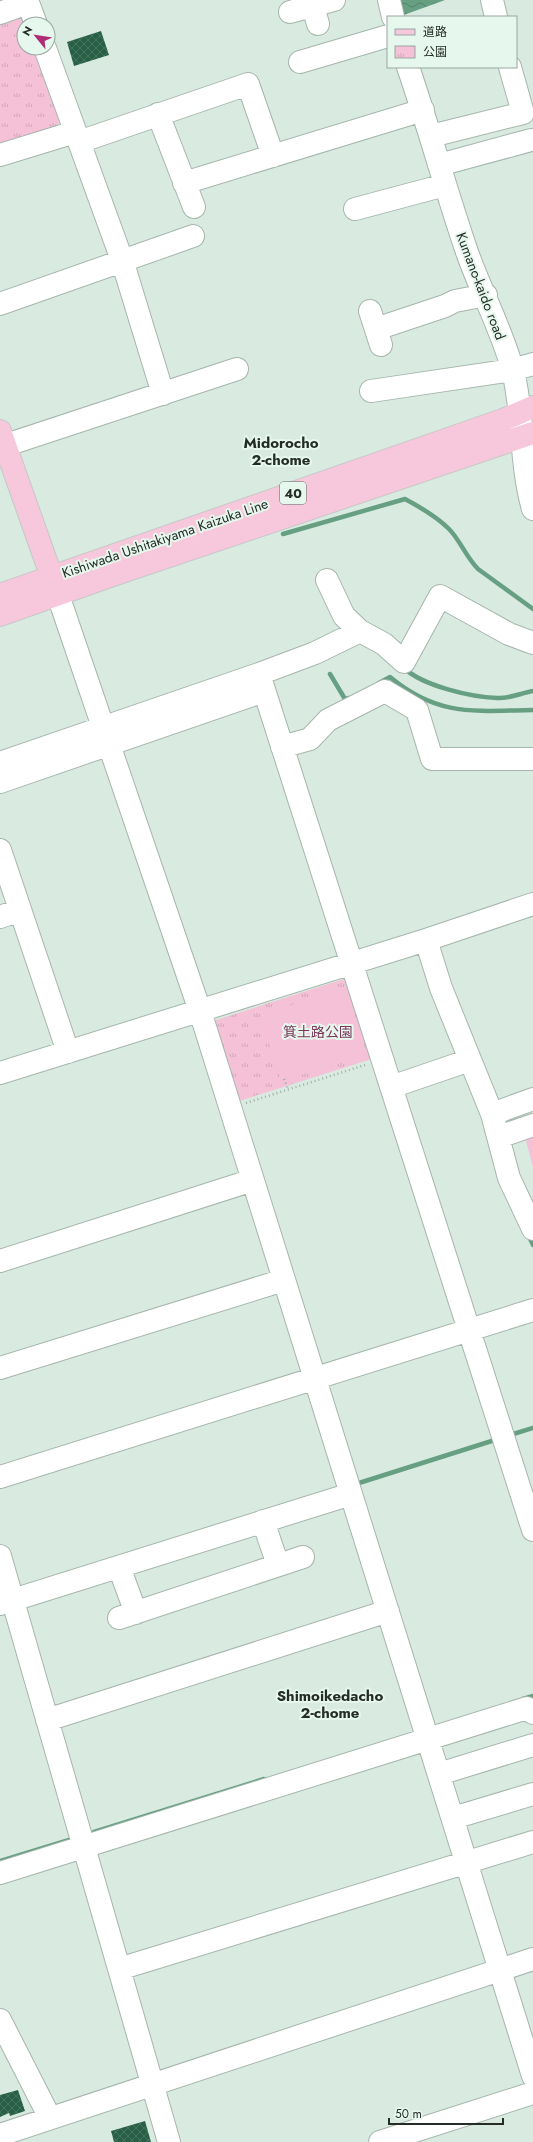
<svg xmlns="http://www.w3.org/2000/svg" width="533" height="2142" viewBox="0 0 533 2142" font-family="Jost,'Noto Sans JP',sans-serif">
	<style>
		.park { fill: url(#park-tufts) }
		.garden { fill: #f5c1d7 }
		.water { fill: url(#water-waves) }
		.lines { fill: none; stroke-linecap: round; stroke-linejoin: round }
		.stream { stroke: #679f83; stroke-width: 4.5 }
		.building { fill: url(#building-cross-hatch) }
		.minor-casing { stroke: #a5b6ad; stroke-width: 24 }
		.major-casing { stroke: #c6c8c7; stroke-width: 24 }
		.path { stroke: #a0aea7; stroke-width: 2.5; stroke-dasharray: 1 3; stroke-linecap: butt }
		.minor { stroke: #fff; stroke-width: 22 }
		.major { stroke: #f7c7dc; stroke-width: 22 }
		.labels { text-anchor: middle; stroke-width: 4; stroke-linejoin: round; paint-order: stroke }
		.shield { fill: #e6f8ee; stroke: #5f6963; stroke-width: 1 }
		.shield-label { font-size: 13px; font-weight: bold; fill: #252c28 }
		.street-label { font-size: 14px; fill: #252c28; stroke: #e6f8ee }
		.park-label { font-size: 14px; fill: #7c3759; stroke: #e6f8ee }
		.neighbourhood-label { font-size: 15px; font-weight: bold; fill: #252c28; stroke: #e6f8ee }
	</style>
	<defs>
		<pattern id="park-tufts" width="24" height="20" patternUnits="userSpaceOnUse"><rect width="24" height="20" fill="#f5c1d7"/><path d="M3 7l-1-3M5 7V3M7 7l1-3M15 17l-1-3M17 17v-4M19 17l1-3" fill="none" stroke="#d2a6b9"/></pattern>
		<pattern id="water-waves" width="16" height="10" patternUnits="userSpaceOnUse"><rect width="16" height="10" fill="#679f83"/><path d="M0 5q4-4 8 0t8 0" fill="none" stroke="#55826b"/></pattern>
		<pattern id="building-cross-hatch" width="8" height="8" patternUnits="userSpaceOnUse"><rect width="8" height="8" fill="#286046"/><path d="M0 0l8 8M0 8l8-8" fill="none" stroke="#46735e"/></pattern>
	</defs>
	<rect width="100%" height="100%" fill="#d9eae1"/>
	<path class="park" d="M21,17l7,4 1,3h-5v24h14l24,70 -6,10 -56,19v-124z
		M347,978l31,79 -145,46 -20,-82z"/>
	<path class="garden" d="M346,988l20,66 -85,27 -21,-66z
		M533,1130v37l-9,-34z"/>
	<path class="water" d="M398,0h47l-44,16z"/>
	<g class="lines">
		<path class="stream" d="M283,534l122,-35c15,8 31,17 44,30 11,11 17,28 29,40l55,40
			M404,668c19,18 67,29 93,30 12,1 24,-5 36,-7
			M330,674l15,25 4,-1
			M379,683l11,-6c48,40 85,34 143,33
			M528,1234l5,11
			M510,1435l23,-7
			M359,1483l139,-44
			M523,1699l10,-3
			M94,1832l170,-53
			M0,1861l69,-21"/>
	</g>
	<path class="building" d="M101,31l8,24 -35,11 -7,-24z
		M18,2090l7,21 -15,5 -1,-3 -9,4v-22z
		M145,2121l6,21h-37l-3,-11z"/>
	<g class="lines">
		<defs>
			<path id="minor" d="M27,0l9,24
				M389,0l4,17
				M492,0l4,17
				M313,6l5,18
				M290,12l44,-12
				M0,13l28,-10
				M45,48l77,212 41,134
				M300,62l88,-26
				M408,67c21,61 38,124 59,185 14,40 35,78 46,119 11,45 7,93 20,138
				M158,114l36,93
				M431,136l92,-23 -13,-46
				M79,142l169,-58 25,72
				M0,155l75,-23
				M439,165l92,-25
				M184,183l239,-73
				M355,209l90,-24
				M0,304l193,-68
				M370,311l11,34
				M376,329l69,-23 10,-5 31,-6
				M371,391l141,-21 21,-6
				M0,447l237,-78
				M58,595l142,416 333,1065
				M360,631l24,13 20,18 36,-66 69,38 24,9
				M259,674l274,856
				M282,747l28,-8 18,-19 57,-29 32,19 15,49h101
				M0,763l259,-89 56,-21 45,-22 -16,-15 -17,-36
				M0,782l264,-91
				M0,850l68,202
				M0,917l20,-7
				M426,940l15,48 51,126 17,64 24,51
				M0,1073l426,-133 107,-36
				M391,1087l79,-27
				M492,1114l41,-15
				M499,1137l34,-12
				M0,1261l253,-81
				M0,1368l284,-88
				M0,1477l533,-167
				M263,1521l15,44
				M0,1556l169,586
				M119,1567l17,46
				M0,1604l351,-110
				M119,1618l184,-61
				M47,1720l341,-109
				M439,1774l94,-29
				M453,1818l80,-24
				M0,1873l527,-165 6,5
				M119,1969l414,-127
				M0,2020l50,98
				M0,2135l533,-176
				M380,2142l153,-49"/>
			<path id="major" d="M0,431l57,161
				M0,595l503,-175 30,-13
				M0,615l113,-40 420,-142"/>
		</defs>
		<use href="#minor" class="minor-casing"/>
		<use href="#major" class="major-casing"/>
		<path class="path" d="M284,1079l4,10
			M246,1103l119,-38"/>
		<use href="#minor" class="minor"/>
		<use href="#major" class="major"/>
	</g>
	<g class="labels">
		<rect class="shield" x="280" y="482" width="26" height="22" rx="3"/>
		<g class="shield-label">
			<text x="293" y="498">40</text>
		</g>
		<g class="street-label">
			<text transform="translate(481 286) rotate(69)" y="5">Kumano-kaido road</text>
			<text transform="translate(165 538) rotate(-19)" y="5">Kishiwada Ushitakiyama Kaizuka Line</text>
		</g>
		<g class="park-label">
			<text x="318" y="1037">箕土路公園</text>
		</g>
		<g class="neighbourhood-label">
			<text x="281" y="448">Midorocho<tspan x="281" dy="17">2-chome</tspan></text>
			<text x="330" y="1701">Shimoikedacho<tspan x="330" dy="17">2-chome</tspan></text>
		</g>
	</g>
	<rect x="387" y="16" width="130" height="52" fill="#e6f8ee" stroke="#99a69f"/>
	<rect x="395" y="29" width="20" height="6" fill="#f7c7dc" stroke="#99a69f"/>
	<text x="423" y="36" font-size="12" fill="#252c28">道路</text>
	<rect x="395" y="46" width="20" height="12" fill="url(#park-tufts)" stroke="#99a69f"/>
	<text x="423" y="56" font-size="12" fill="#252c28">公園</text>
	<g transform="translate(36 36) rotate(300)"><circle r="19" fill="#e6f8ee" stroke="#99a69f"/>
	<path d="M0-3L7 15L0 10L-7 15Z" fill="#b02c75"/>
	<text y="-6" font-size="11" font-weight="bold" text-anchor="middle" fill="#252c28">N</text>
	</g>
	<path d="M389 2118v6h114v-6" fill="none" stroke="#252c28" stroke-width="2"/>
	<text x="395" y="2118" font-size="12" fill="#252c28" stroke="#e6f8ee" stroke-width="3" paint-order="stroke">50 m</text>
</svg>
